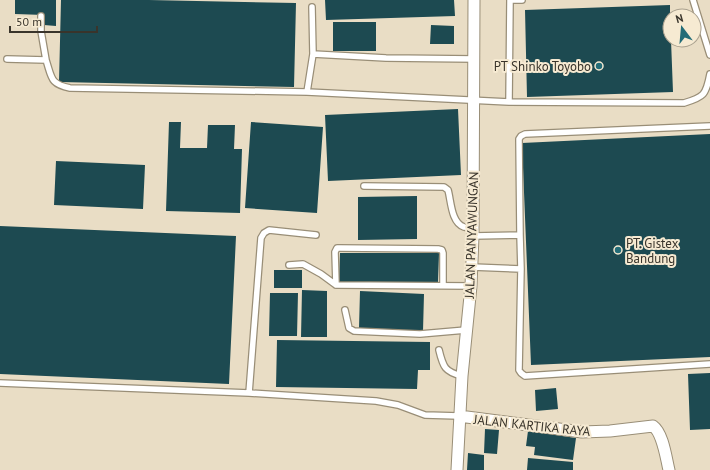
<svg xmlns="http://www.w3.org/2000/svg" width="710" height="470" viewBox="0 0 710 470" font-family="'PT Sans',sans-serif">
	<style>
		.building { fill: #1d4a51 }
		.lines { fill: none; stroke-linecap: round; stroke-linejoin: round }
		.lane-casing { stroke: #998e77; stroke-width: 8 }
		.street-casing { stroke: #998e77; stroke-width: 13 }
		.lane { stroke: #fff; stroke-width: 5.5 }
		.street { stroke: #fff; stroke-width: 11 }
		.poi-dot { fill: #236c77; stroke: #f6ead2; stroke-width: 1.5 }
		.labels { text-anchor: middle; stroke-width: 4; stroke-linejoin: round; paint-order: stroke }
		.poi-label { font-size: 13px; fill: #39342b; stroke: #f6ead2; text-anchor: end }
		.street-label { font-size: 13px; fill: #39342b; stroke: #f6ead2 }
	</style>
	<rect width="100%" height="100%" fill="#e9ddc5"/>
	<path class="building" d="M15,0h41v26l-12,-1v-10l-29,-1z
		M61,0h88l147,3 -2,84 -235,-5z
		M325,0h129l1,16 -129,4z
		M670,5v35h1l2,52 -146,5 -2,-87z
		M333,22h43v29h-43z
		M431,25l23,1v18h-24z
		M458,109l3,66 -133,6 -3,-66z
		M169,122h12l-1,26h27l1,-23h27l-1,24h8l-2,64 -74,-2z
		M251,122l72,5 -6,86 -72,-5z
		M710,134v223l-179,8 -9,-222z
		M56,161l89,4 -2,44 -89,-4z
		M417,196v43l-59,1v-43z
		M0,226l236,10 -7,148 -229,-10z
		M340,253h99l-1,29h-99z
		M274,270h28v18h-28z
		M302,290l25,1v46h-26z
		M360,291l64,3 -1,37 -64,-3z
		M270,293h28l-1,43h-28z
		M277,340l153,2v28h-12l-1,19 -141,-2z
		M710,373v56l-20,1 -2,-56z
		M556,388l2,21 -22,2 -1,-21z
		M485,429l14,1 -2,24 -13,-1z
		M528,431l48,7 -3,22 -39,-5 1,-8 -9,-1z
		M468,453l16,2v15h-17z
		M528,458l45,4v8h-46z"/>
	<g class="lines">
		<defs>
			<path id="lane" d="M510,0l-1,102 175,1c20,-6 22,-8 26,-29
				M510,0h12
				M693,0l17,55
				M41,16v15l5,29
				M313,54l73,4 89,1
				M7,59l39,1c6,18 4,24 24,28l237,4 202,10
				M307,92l6,-38 -1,-47
				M364,186l80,1 4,3c3,10 3,33 16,37 3,1 6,1 9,2
				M520,235l1,34 -2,101 2,3 4,3 185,-12
				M473,236l47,-1 -1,-96 2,-3 4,-2 185,-8
				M289,265l14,-1 18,10 15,11 135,1
				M472,267l49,2
				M336,285l-1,-33 2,-4h3l98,1 4,1 1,3v33
				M345,310l4,18 5,3 66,3 46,-4
				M439,350c4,17 6,22 23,26
				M0,383l249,10 127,8 22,4 27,10 34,1
				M249,393l12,-155 3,-5 5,-3 47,5"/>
			<path id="street" d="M459,416l123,16 28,-1 43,-5c10,7 13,32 16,44
				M457,470l5,-94 9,-90 2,-50 1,-236"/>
		</defs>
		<use href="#lane" class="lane-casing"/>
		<use href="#street" class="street-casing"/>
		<use href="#lane" class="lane"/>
		<use href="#street" class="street"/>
	</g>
	<g class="poi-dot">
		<circle cx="599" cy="66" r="4"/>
		<circle cx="618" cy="250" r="4"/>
	</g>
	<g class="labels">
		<g class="poi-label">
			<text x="591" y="71">PT Shinko Toyobo</text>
			<text x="626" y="248" text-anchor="start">PT. Gistex<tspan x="626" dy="15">Bandung</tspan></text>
		</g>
		<g class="street-label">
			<text transform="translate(471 235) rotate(-88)" y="5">JALAN PANYAWUNGAN</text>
			<text transform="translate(532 425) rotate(6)" y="5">JALAN KARTIKA RAYA</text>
		</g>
	</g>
	<g transform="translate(682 28) rotate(344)"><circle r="19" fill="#f6ead2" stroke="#aaa18f"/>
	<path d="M0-3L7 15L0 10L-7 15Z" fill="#236c77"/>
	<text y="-6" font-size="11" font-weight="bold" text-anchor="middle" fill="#39342b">N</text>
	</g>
	<path d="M10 26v6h87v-6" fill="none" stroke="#39342b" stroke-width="2"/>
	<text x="16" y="26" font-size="12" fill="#39342b" stroke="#f6ead2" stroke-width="3" paint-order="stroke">50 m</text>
</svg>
